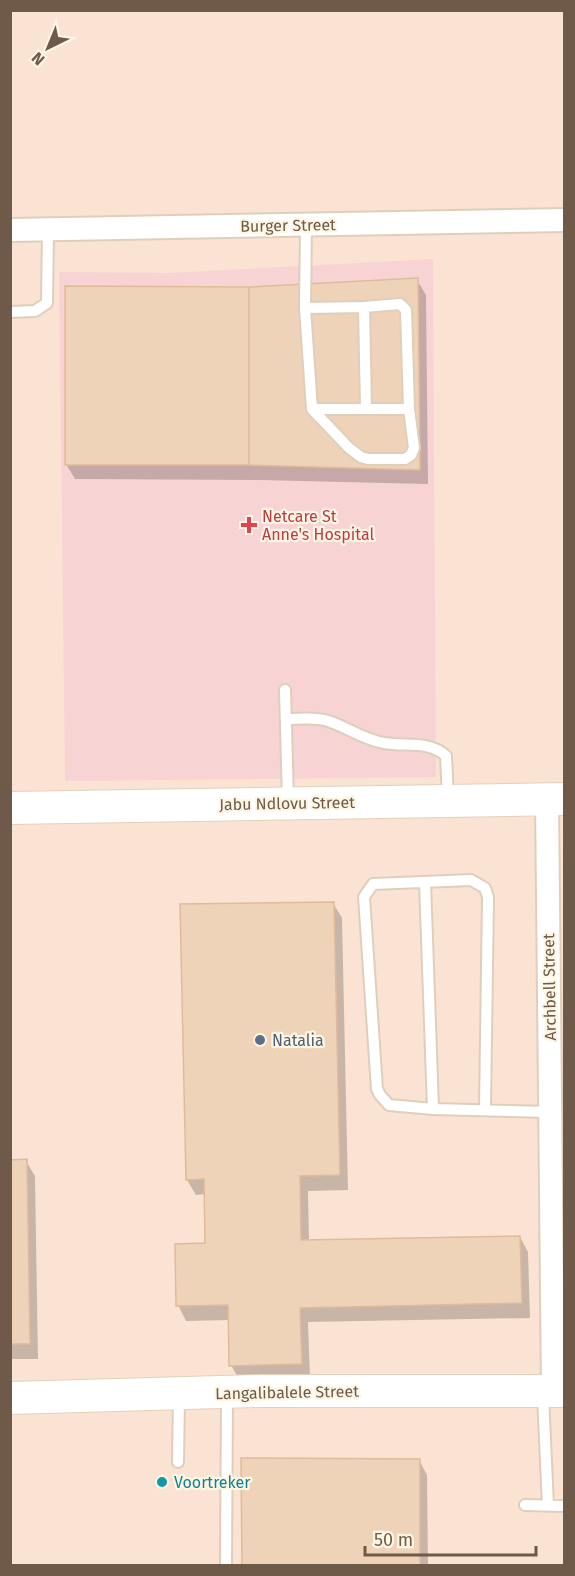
<svg xmlns="http://www.w3.org/2000/svg" width="575" height="1576" viewBox="0 0 575 1576" font-family="'Fira Sans',sans-serif">
	<style>
		.commercial { fill: #fbe3d3 }
		.medical { fill: #f8d3d4 }
		.shadow { fill: #0003 }
		.building { fill: #efd3b8; stroke: #e0bb9a; stroke-width: 1.5 }
		.lines { fill: none; stroke-linecap: round; stroke-linejoin: round }
		.lane-casing { stroke: #decfbc; stroke-width: 14 }
		.street-casing { stroke: #decfbc; stroke-width: 26 }
		.secondary-casing { stroke: #e2d1ba; stroke-width: 34 }
		.lane { stroke: #fff; stroke-width: 10 }
		.street { stroke: #fff; stroke-width: 22 }
		.secondary { stroke: #fff; stroke-width: 32 }
		.health-dot { fill: #e0444e; stroke: #fef6e5; stroke-width: 2 }
		.service-dot { fill: #5c6f8a; stroke: #fef6e5; stroke-width: 2 }
		.culture-dot { fill: #0f9aa8; stroke: #fef6e5; stroke-width: 2 }
		.labels { text-anchor: middle; stroke-width: 4.5; stroke-linejoin: round; paint-order: stroke }
		.street-label { font-size: 16px; fill: #6f5a49; stroke: #fef6e5 }
		.health-label { font-size: 16px; fill: #be3a42; stroke: #fef6e5; text-anchor: start }
		.service-label { font-size: 16px; fill: #4e5e75; stroke: #fef6e5; text-anchor: start }
		.culture-label { font-size: 16px; fill: #0d838f; stroke: #fef6e5; text-anchor: start }
	</style>
	<rect width="100%" height="100%" fill="#fbf3df"/>
	<path class="commercial" d="M11,11h553v1554h-553z"/>
	<path class="medical" d="M433,259l3,518 -371,4 -6,-509 110,1z"/>
	<path class="shadow" d="M417,280l9,15 2,189 -169,-4 -184,-1 -9,-15 183,-176z
		M333,903l9,15 6,272 -40,1 1,50 211,-4 8,15 2,66 -222,4 2,57 -70,2 -9,-16 -1,-45 -44,1 -8,-16 29,-60 -1,-51 -10,1 -9,-15z
		M10,1161h16l9,15 3,183h-28z
		M419,1460l8,15 1,91h-185z"/>
	<path class="building" d="M418,278l2,192 -171,-5v-178z
		M65,286l184,1v178h-184z
		M334,902l6,273 -40,1 1,64 219,-4 2,67 -222,5 2,56 -73,2 -1,-61 -52,1 -1,-62 30,-1 -1,-64 -18,1 -6,-276z
		M27,1159l3,185h-20v-184z
		M241,1458l179,1v107h-178z"/>
	<g class="lines">
		<defs>
			<path id="lane" d="M364,307l2,102
				M305,308l59,-1 36,-3 6,6 3,99h-97l-7,-101 1,-83
				M10,312l25,-1 12,-8 1,-73
				M312,409l37,39 12,9 7,2h37l6,-4 3,-7 -5,-39
				M285,690l3,110
				M287,719c13,0 29,-2 41,2 19,6 36,19 56,22 22,4 45,-3 62,13l2,43
				M425,882l8,227
				M485,1109l3,-212 -3,-9 -14,-8 -98,4 -9,13 13,192 3,6 9,10 44,4 118,3
				M543,1395l5,111
				M178,1462l1,-66
				M525,1505l39,1
				M226,1566l1,-171"/>
			<path id="street" d="M10,230l554,-10
				M547,799l6,592"/>
			<path id="secondary" d="M10,808l554,-9
				M10,1398l250,-7h304"/>
		</defs>
		<use href="#lane" class="lane-casing"/>
		<use href="#street" class="street-casing"/>
		<use href="#secondary" class="secondary-casing"/>
		<use href="#lane" class="lane"/>
		<use href="#street" class="street"/>
		<use href="#secondary" class="secondary"/>
	</g>
	<path class="health-dot" d="M246 516h6v6h6v6h-6v6h-6v-6h-6v-6h6z"/>
	<circle class="service-dot" cx="260" cy="1040" r="6"/>
	<circle class="culture-dot" cx="162" cy="1482" r="6"/>
	<g class="labels">
		<g class="street-label">
			<text transform="translate(288 225) rotate(-1)" y="6">Burger Street</text>
			<text transform="translate(287 803) rotate(-1)" y="6">Jabu Ndlovu Street</text>
			<text transform="translate(549 987) rotate(-91)" y="6">Archbell Street</text>
			<text transform="translate(287 1392) rotate(-1)" y="6">Langalibalele Street</text>
		</g>
		<g class="health-label">
			<text x="262" y="522">Netcare St<tspan x="262" dy="18">Anne's Hospital</tspan></text>
		</g>
		<g class="service-label">
			<text x="272" y="1046">Natalia</text>
		</g>
		<g class="culture-label">
			<text x="174" y="1488">Voortreker</text>
		</g>
	</g>
	<rect width="575" height="1576" fill="none" stroke="#6f5a49" stroke-width="24"/>
	<g transform="translate(48 48) rotate(223)" stroke="#fef6e5" stroke-width="4.5" paint-order="stroke">
	<path d="M0-4.5L10 22L0 15L-10 22Z" fill="#6f5a49"/>
	<text y="-9" font-size="16" font-weight="bold" text-anchor="middle" fill="#6f5a49">N</text>
	</g>
	<path d="M365 1546v9h171v-9" fill="none" stroke="#6f5a49" stroke-width="3"/>
	<text x="374" y="1546" font-size="18" fill="#6f5a49" stroke="#fef6e5" stroke-width="4.5" paint-order="stroke">50 m</text>
</svg>
